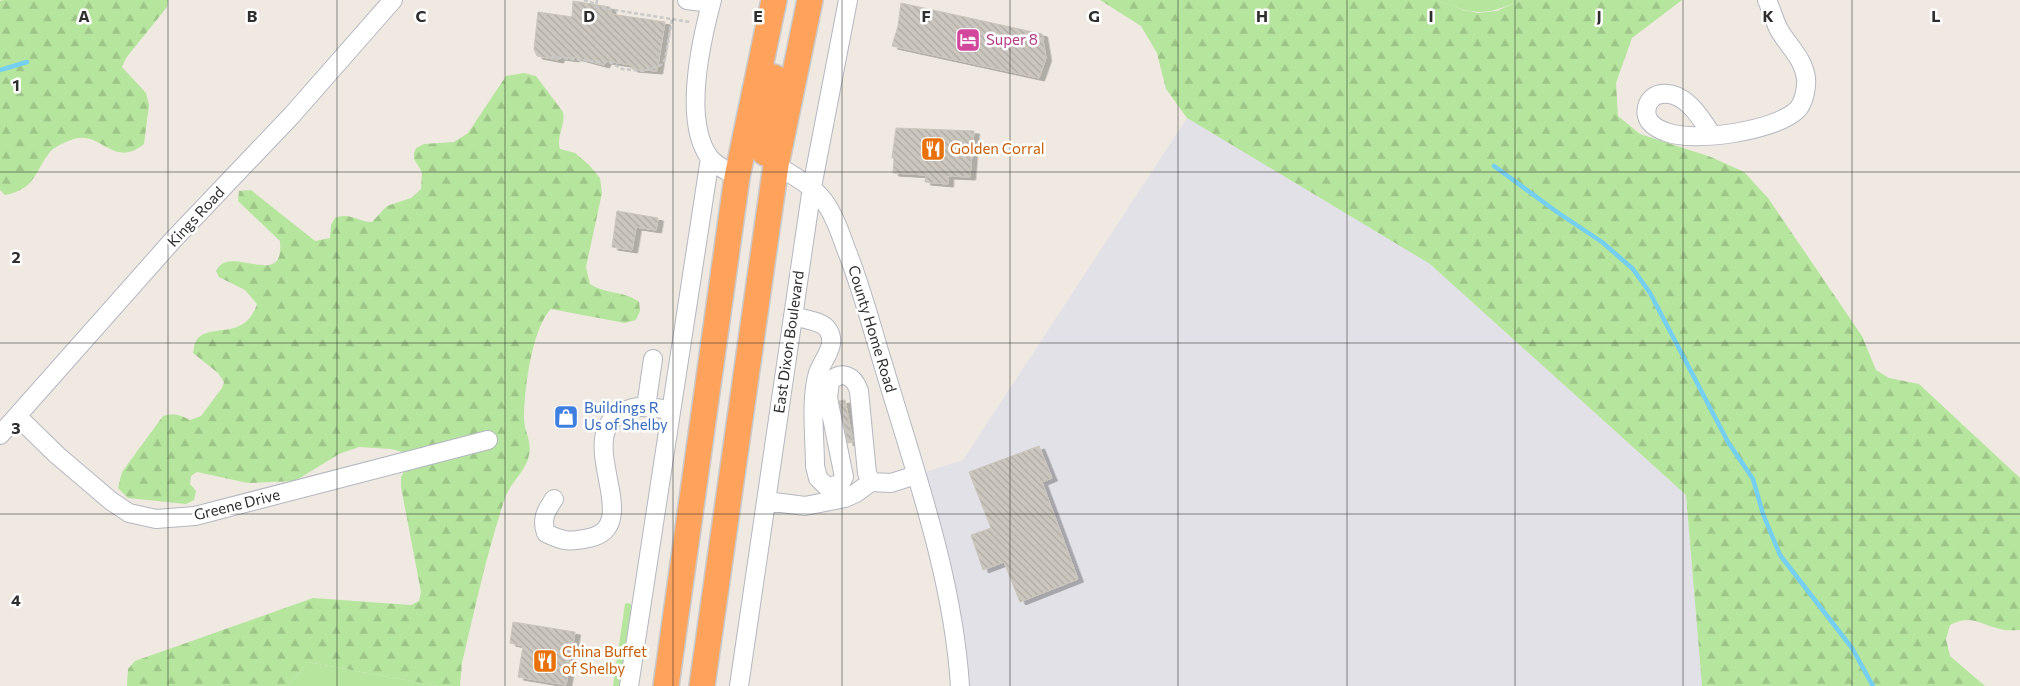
<svg xmlns="http://www.w3.org/2000/svg" width="2020" height="686" viewBox="0 0 2020 686" font-family="Commissioner,sans-serif">
	<style>
		.industrial { fill: #e3e1e8 }
		.grass { fill: #b6e59e }
		.forest { fill: url(#forest-firs) }
		.lines { fill: none; stroke-linecap: round; stroke-linejoin: round }
		.stream { stroke: #75cff0; stroke-width: 4.5 }
		.building { fill: url(#building-back-hatch); stroke: #cbc5ba; filter: url(#shadow) }
		.minor-casing { stroke: #b4b7c1; stroke-width: 20 }
		.highway-casing { stroke: #c9c9c9; stroke-width: 28 }
		.path { stroke: #c9c9c9; stroke-width: 2.5; stroke-dasharray: 4 2.5; stroke-linecap: butt }
		.minor { stroke: #fff; stroke-width: 18 }
		.highway { stroke: #ffa35c; stroke-width: 25 }
		.grid { fill: none; stroke: #2e2e2e; stroke-width: 1; stroke-opacity: 0.55 }
		.labels { text-anchor: middle; stroke-width: 5; stroke-linejoin: round; paint-order: stroke }
		.hotel-label { font-size: 15px; fill: #b23c85; stroke: #fff; text-anchor: start }
		.food-label { font-size: 15px; fill: #c56008; stroke: #fff; text-anchor: start }
		.street-label { font-size: 15px; fill: #2e2e2e; stroke: #fff }
		.shop-label { font-size: 15px; fill: #366cbe; stroke: #fff; text-anchor: start }
		.grid-label { font-size: 16px; text-anchor: middle; font-weight: bold; fill: #2e2e2e; stroke: #fff; stroke-width: 5; stroke-linejoin: round; paint-order: stroke }
	</style>
	<defs>
		<pattern id="forest-firs" width="22" height="20" patternUnits="userSpaceOnUse" patternTransform="scale(1.25)"><rect width="22" height="20" fill="#b6e59e"/><path d="M5 1l3.5 6h-7zM16 11l3.5 6h-7z" fill="#9dc588"/></pattern>
		<pattern id="building-back-hatch" width="6" height="6" patternUnits="userSpaceOnUse" patternTransform="scale(1.25)"><rect width="6" height="6" fill="#cbc7bf"/><path d="M-1 5l2 2M0 0l6 6M5-1l2 2" fill="none" stroke="#afaba4"/></pattern>
		<filter id="shadow"><feDropShadow dx="5.5" dy="3" stdDeviation="0" flood-color="#0004"/></filter>
	</defs>
	<rect width="100%" height="100%" fill="#efe9e1"/>
	<path class="industrial" d="M1187,118l243,146 256,231 16,191h-742l-44,-211 47,-15z"/>
	<path class="grass" d="M1437,0h84c-38,17 -46,15 -84,0z
		M627,603l4,1 2,4 -11,78h-9l12,-82z
		M308,662l130,24h-150z"/>
	<path class="forest" d="M4,0h164l-1,7 -41,51 -4,9 24,26 3,12 -5,39c-31,25 -42,-13 -70,-5 -7,2 -20,8 -24,13 -16,20 -14,37 -45,43l-5,-5v-189z
		M1100,0h337l26,10 15,3 19,-2 24,-11h161l-50,38 -16,45 2,33 22,18 71,23 33,15 24,26 94,138 14,34 13,8 30,6 101,94v152c-6,0 -14,1 -20,-1 -21,-5 -28,-15 -50,-4l-4,14 4,17 35,30h-283l-16,-191 -256,-231 -243,-146 -21,-29 -9,-36 -16,-27z
		M524,73l12,3 27,36c3,12 -7,25 -3,37l15,4 14,12 11,13 2,15 -16,74 4,17c15,10 35,7 49,18l1,9 -4,9 -11,3 -74,-14c-19,19 -27,81 -27,109 0,13 8,23 5,37 -3,16 -19,28 -24,43 -18,54 -30,110 -43,165l-2,23h-22l-130,-24 -20,24h-161l1,-17 7,-8 178,-63 98,7 8,-4 2,-9 -20,-105v-10l6,-11 -4,-14 -12,-3 -32,-2 -20,7 -44,27 -47,2 -51,-11 -6,4 -1,8 6,7 -2,9 -8,4 -58,-6 -10,-10 4,-16 41,-56c12,-3 17,-1 27,4l11,-4 21,-28 2,-6 -6,-9 -25,-20c1,-4 1,-9 3,-12 13,-20 48,2 61,-37l-12,-14 -26,-13 -3,-6c14,-29 69,21 64,-30l-42,-40 1,-10 12,-1 64,51 15,-3 1,-13 4,-7c16,-6 22,4 37,4l15,-16 24,-8 10,-9 1,-17 -8,-13v-6l2,-5 8,-4 30,-2 14,-9 38,-57z"/>
	<g class="lines">
		<path class="stream" d="M0,70l27,-8
			M1494,166l63,46 45,30 31,27 17,24 78,149 25,37 10,35 17,41 72,93 21,38"/>
	</g>
	<path class="building" d="M573,1l37,6 1,7 54,8 -8,49 -25,-2v-4l-26,-4 -2,4 -30,-8v2l-15,-2 -1,3 -21,-4 -3,-7 4,-37 34,5z
		M901,3l141,31 4,24 -7,20 -147,-32 6,-20z
		M896,128l78,3 -4,46 -22,-1v8l-23,-2 1,-7 -33,-2 1,-15h-2z
		M617,211l41,7 -2,12 -20,-3 -4,23 -20,-3z
		M845,400l8,42 -5,1 -9,-42z
		M1039,446l13,32 -10,4 36,97 -58,23 -16,-40 -21,8 -12,-35 20,-7 -22,-56z
		M513,622l62,10 -9,53 -48,-8 5,-31 -13,-3z"/>
	<g class="lines">
		<defs>
			<path id="minor" d="M687,0l24,3
				M712,0c-11,41 -29,120 -3,157 7,9 18,14 28,20
				M1712,135c-11,-17 -27,-44 -50,-41 -14,1 -20,18 -12,28 5,6 10,8 16,10 28,11 109,-1 131,-22 7,-7 10,-23 9,-32 -3,-21 -19,-33 -28,-50 -4,-9 -7,-19 -11,-28
				M776,165c17,11 35,19 48,36 10,14 16,31 22,48 15,37 25,76 37,115 31,105 70,212 77,322
				M793,316c9,3 30,5 35,14 10,15 -6,30 -10,43 -8,27 -3,65 -3,93l3,12 9,9 13,-3 4,-7 -16,-79 2,-17c13,-11 24,-5 29,10l8,82 4,9
				M646,407l7,-48
				M17,416l40,39 54,46 18,12 27,6 39,-3 293,-76
				M0,435l173,-195 119,-125 101,-115
				M554,499c-8,12 -13,20 -8,34 18,9 24,9 43,5 61,-13 -27,-111 44,-130 12,-3 26,1 38,2
				M766,501l39,5 40,-8 11,-5 15,-11 20,1 25,-8
				M629,686l81,-528
				M739,686l73,-499 36,-187"/>
			<path id="highway" d="M765,153l-1,-11 10,-65
				M666,686l71,-509 37,-177
				M702,686l74,-521 34,-165"/>
		</defs>
		<use href="#minor" class="minor-casing"/>
		<use href="#highway" class="highway-casing"/>
		<path class="path" d="M584,0l12,4
			M597,0l-1,7 94,15
			M551,57l61,6 10,6 21,2 18,-6 4,-6 7,-40"/>
		<use href="#minor" class="minor"/>
		<use href="#highway" class="highway"/>
	</g>
	<path class="grid" d="M168,0v686M337,0v686M505,0v686M673,0v686M842,0v686M1010,0v686M1178,0v686M1347,0v686M1515,0v686M1683,0v686M1852,0v686M0,172h2020M0,343h2020M0,514h2020"/>
	<defs>
		<symbol id="hotel-square" viewBox="-11 -11 22 22"><rect x="-9" y="-9" width="18" height="18" rx="4" fill="#d1479c" stroke="#fff"/><path d="M-6-4.5h1.5V1H6V5H4.5V3h-9V5H-6ZM-4 0a1.8 1.8 0 1 1 3.6 0ZM.5 0V-2.5h3Q6-2.5 6 0Z" fill="#fff"/></symbol>
		<symbol id="restaurant-square" viewBox="-11 -11 22 22"><rect x="-9" y="-9" width="18" height="18" rx="4" fill="#e8710a" stroke="#fff"/><path d="M-5-6h1v4h1v-4h1v4h1v-4h1v5L-1.5 .5V6h-2V.5L-5-1ZM5-6V6H3V1.5H1.5Q1.5-4 5-6Z" fill="#fff"/></symbol>
		<symbol id="shop-square" viewBox="-11 -11 22 22"><rect x="-9" y="-9" width="18" height="18" rx="4" fill="#3f7fe0" stroke="#fff"/><path d="M-5-2.5h2.3a2.7 3.5 0 0 1 5.4 0H5L5.5 6h-11ZM-1.5-2.5h3a1.5 2.3 0 0 0-3 0Z" fill="#fff"/></symbol>
	</defs>
	<g fill-rule="evenodd">
		<use href="#hotel-square" x="954" y="26" width="28" height="28"/>
		<use href="#restaurant-square" x="919" y="135" width="28" height="28"/>
		<use href="#shop-square" x="552" y="403" width="28" height="28"/>
		<use href="#restaurant-square" x="531" y="647" width="28" height="28"/>
	</g>
	<g class="labels">
		<g class="hotel-label">
			<text x="986" y="45">Super 8</text>
		</g>
		<g class="food-label">
			<text x="950" y="154">Golden Corral</text>
			<text x="562" y="657">China Buffet<tspan x="562" dy="17">of Shelby</tspan></text>
		</g>
		<g class="street-label">
			<text transform="translate(196 217) rotate(-47)" y="5">Kings Road</text>
			<text transform="translate(872 329) rotate(73)" y="5">County Home Road</text>
			<text transform="translate(789 342) rotate(-82)" y="5">East Dixon Boulevard</text>
			<text transform="translate(237 505) rotate(-14)" y="5">Greene Drive</text>
		</g>
		<g class="shop-label">
			<text x="584" y="413">Buildings R<tspan x="584" dy="17">Us of Shelby</tspan></text>
		</g>
	</g>
	<g class="grid-label">
		<text x="84" y="22">A</text>
		<text x="252" y="22">B</text>
		<text x="421" y="22">C</text>
		<text x="589" y="22">D</text>
		<text x="758" y="22">E</text>
		<text x="926" y="22">F</text>
		<text x="1094" y="22">G</text>
		<text x="1262" y="22">H</text>
		<text x="1431" y="22">I</text>
		<text x="1599" y="22">J</text>
		<text x="1768" y="22">K</text>
		<text x="1936" y="22">L</text>
		<text x="16" y="91">1</text>
		<text x="16" y="263">2</text>
		<text x="16" y="434">3</text>
		<text x="16" y="606">4</text>
	</g>
</svg>
